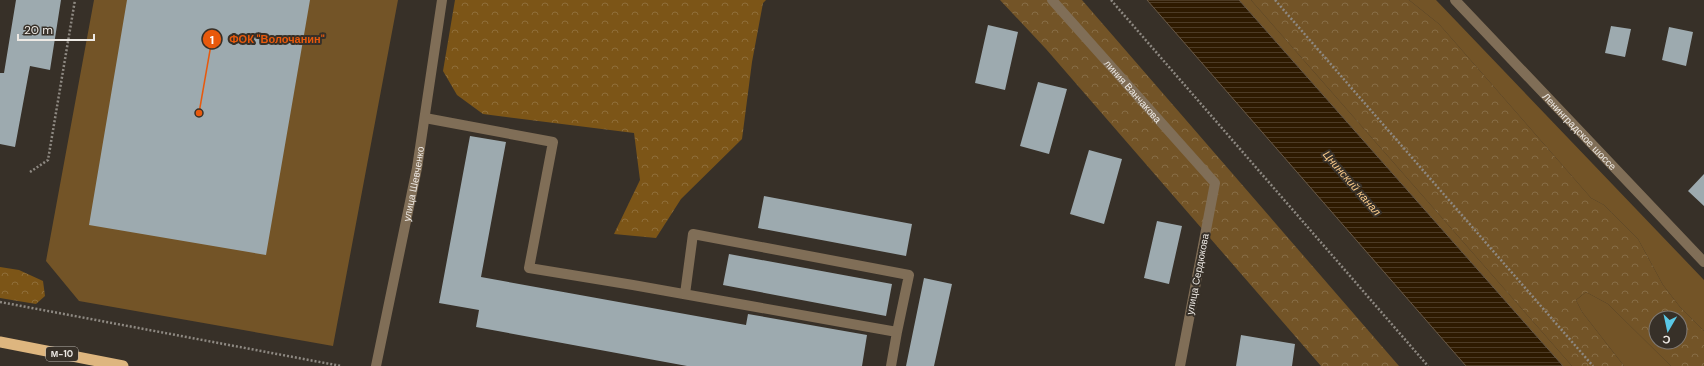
<svg xmlns="http://www.w3.org/2000/svg" width="1704" height="366" viewBox="0 0 1704 366" font-family="'DM Sans',sans-serif">
	<style>
		.green { fill: #735427 }
		.forest { fill: url(#forest-crowns) }
		.park { fill: url(#park-crowns); fill-rule: evenodd }
		.water { fill: url(#water-rules); stroke: #685845 }
		.building { fill: #9daaaf }
		.lines { fill: none; stroke-linecap: round; stroke-linejoin: round }
		.path { stroke: #8e8982; stroke-width: 2.5; stroke-dasharray: 2 2; stroke-linecap: butt }
		.service { stroke: #806e57; stroke-width: 10 }
		.minor { stroke: #806e57; stroke-width: 10 }
		.tertiary { stroke: #806e57; stroke-width: 10 }
		.trunk { stroke: #deb67f; stroke-width: 11 }
		.labels { text-anchor: middle; stroke-width: 4; stroke-linejoin: round; paint-order: stroke }
		.shield { fill: #373028; stroke: #b7b2ac; stroke-width: 1 }
		.shield-label { font-size: 9px; font-weight: bold; fill: #eeeae5 }
		.street-label { font-size: 10px; fill: #eeeae5; stroke: #373028 }
		.water-label { font-size: 11px; font-style: italic; fill: #f9ca8a; stroke: #373028 }
		.leader { fill: none; stroke: #e8590c; stroke-width: 1.5 }
		.callout-dot { fill: #e8590c; stroke: #373028; stroke-width: 1.5 }
		.mark-label { font-size: 12px; text-anchor: middle; font-weight: bold; fill: #fff }
		.callout-label { font-size: 11px; text-anchor: middle; font-weight: bold; fill: #e8590c; stroke: #373028; stroke-width: 4; stroke-linejoin: round; paint-order: stroke }
	</style>
	<defs>
		<pattern id="forest-crowns" width="20" height="18" patternUnits="userSpaceOnUse"><rect width="20" height="18" fill="#7c5517"/><path d="M2 6a3 3 0 1 1 6 0M12 15a3 3 0 1 1 6 0" fill="none" stroke="#8f6e39"/></pattern>
		<pattern id="park-crowns" width="20" height="18" patternUnits="userSpaceOnUse"><rect width="20" height="18" fill="#735427"/><path d="M2 6a3 3 0 1 1 6 0M12 15a3 3 0 1 1 6 0" fill="none" stroke="#876d46"/></pattern>
		<pattern id="water-rules" width="6" height="5" patternUnits="userSpaceOnUse"><rect width="6" height="5" fill="#2e1a00"/><path d="M0 2.5h6" fill="none" stroke="#4d3b25"/></pattern>
	</defs>
	<rect width="100%" height="100%" fill="#373028"/>
	<path class="green" d="M94,0h304l-65,346 -254,-45 -33,-40z
		M1239,0h12l321,366h-9z
		M1409,0h27l268,280v51l-24,-24 -17,-22 -25,-46 -34,-34 -13,-7 -152,-174z
		M1586,292l22,12 63,62h-47l-42,-54 -6,-12z"/>
	<path class="forest" d="M455,0h311l-3,3 -11,59 -10,77 -61,60 -25,39 -42,-4 26,-54 -6,-47 -151,-19 -26,-19 -14,-24z
		M0,267l19,3 24,11 2,15 -9,8 -36,-6z"/>
	<path class="park" d="M1000,0h82l317,366h-78l-275,-317z
		M1251,0h158l30,24 152,174 13,7 34,34 25,46 17,22 24,24v35h-33l-63,-62 -22,-12 -10,8 6,12 42,54h-52zM1656,318h24v24h-24z"/>
	<path class="water" d="M1147,0h92l324,366h-97z"/>
	<path class="building" d="M16,0h45l-11,70 -20,-4 -15,81 -15,-3v-71h4z
		M127,0h183l-44,255 -177,-30z
		M988,25l30,7 -13,58 -30,-7z
		M1611,26l20,3 -6,28 -20,-4z
		M1669,27l24,5 -7,34 -24,-6z
		M1038,82l29,7 -18,65 -29,-8z
		M470,136l36,6 -25,135 265,48 2,-11 119,21 -5,31h-175l-211,-39 3,-17 -40,-7z
		M1089,150l33,9 -18,65 -34,-10z
		M1704,174v32l-16,-15z
		M764,196l148,28 -6,32 -148,-28z
		M1157,221l25,5 -13,58 -25,-6z
		M729,254l163,30 -6,32 -163,-31z
		M924,278l28,6 -18,82h-28z
		M1241,335l54,9 -3,22h-56z"/>
	<g class="lines">
		<path class="path" d="M1111,0l317,366
			M1275,0l318,366
			M30,172l18,-12 27,-160
			M0,302l341,64"/>
		<path class="service" d="M425,118l128,24 -24,126 104,17 264,47 -6,34
			M685,294l8,-60 216,41 -12,57"/>
		<g class="minor">
			<path id="s1" d="M1052,0l163,183 -35,183"/>
			<path id="s2" d="M376,366l41,-198 25,-168"/>
		</g>
		<path class="tertiary" id="s3" d="M1455,0l249,262"/>
		<path class="trunk" d="M0,342l123,24"/>
	</g>
	<g class="labels">
		<rect class="shield" x="46" y="347" width="32" height="14" rx="3"/>
		<g class="shield-label">
			<text x="62" y="357">М-10</text>
		</g>
		<g class="street-label">
			<text dy="4" stroke="none"><textPath href="#s1" startOffset="122">линия Ванчакова</textPath></text>
			<text dy="4" stroke="none"><textPath href="#s3" startOffset="181">Ленинградское шоссе</textPath></text>
			<text dy="4" stroke="none"><textPath href="#s2" startOffset="186">улица Шевченко</textPath></text>
			<text transform="translate(1197 274) rotate(-79)" y="4">улица Сердюкова</text>
		</g>
		<g class="water-label">
			<text transform="translate(1352 183) rotate(49)" y="4">Цнинский канал</text>
		</g>
	</g>
	<path class="leader" d="M199 113L212 39"/>
	<g class="callout-dot">
		<circle cx="199" cy="113" r="4"/>
		<circle cx="212" cy="39" r="10"/>
	</g>
	<g class="mark-label">
		<text x="212" y="44">1</text>
	</g>
	<g class="callout-label">
		<text x="277" y="43">ФОК "Волочанин"</text>
	</g>
	<g transform="translate(1668 330) rotate(189)"><circle r="19" fill="#373028" stroke="#807a74"/>
	<path d="M0-3L7 15L0 10L-7 15Z" fill="#5ac8e6"/>
	<text y="-6" font-size="11" font-weight="bold" text-anchor="middle" fill="#eeeae5">С</text>
	</g>
	<path d="M18 34v6h76v-6" fill="none" stroke="#eeeae5" stroke-width="2"/>
	<text x="24" y="34" font-size="12" fill="#eeeae5" stroke="#373028" stroke-width="3" paint-order="stroke">20 m</text>
</svg>
